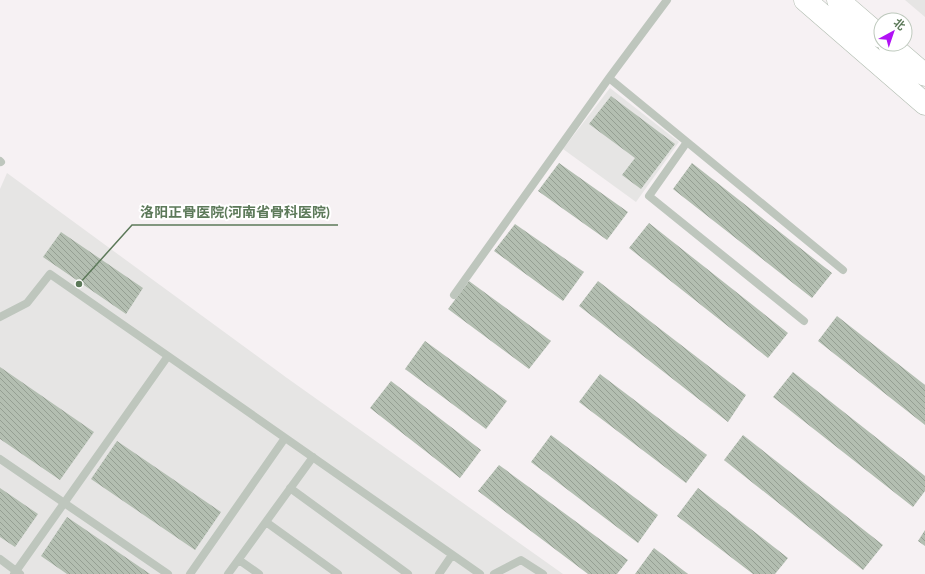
<svg xmlns="http://www.w3.org/2000/svg" width="925" height="574" viewBox="0 0 925 574" font-family="Lato,'Noto Sans SC',sans-serif">
	<style>
		.built { fill: #e6e5e4 }
		.building { fill: url(#building-back-hatch) }
		.lines { fill: none; stroke-linecap: round; stroke-linejoin: round }
		.secondary-casing { stroke: #b2bdb1; stroke-width: 23 }
		.service { stroke: #bec6bd; stroke-width: 8 }
		.secondary { stroke: #fff; stroke-width: 22 }
		.leader { fill: none; stroke: #5c7959; stroke-width: 1.5 }
		.callout-dot { fill: #5c7959; stroke: #fff; stroke-width: 1.5 }
		.callout-label { font-size: 14px; text-anchor: middle; font-weight: bold; fill: #5c7959; stroke: #fff; stroke-width: 4; stroke-linejoin: round; paint-order: stroke }
	</style>
	<defs>
		<pattern id="building-back-hatch" width="6" height="6" patternUnits="userSpaceOnUse"><rect width="6" height="6" fill="#b3beb1"/><path d="M-1 5l2 2M0 0l6 6M5-1l2 2" fill="none" stroke="#959f93"/></pattern>
	</defs>
	<rect width="100%" height="100%" fill="#f6f1f3"/>
	<path class="built" d="M905,0h20v17z
		M610,88l69,54 -43,60 -73,-53z
		M7,173l280,205 276,196h-563v-385z"/>
	<path class="building" d="M611,96l64,48 -34,45 -19,-14 13,-17 -46,-34z
		M559,163l69,49 -21,28 -69,-49z
		M692,163l140,110 -20,25 -139,-109z
		M649,223l139,110 -20,25 -139,-110z
		M515,224l69,48 -21,29 -69,-50z
		M61,232l82,56 -17,26 -83,-57z
		M469,281l82,60 -22,28 -81,-60z
		M598,281l148,114 -18,27 -149,-116z
		M837,316l88,69v40l-107,-84z
		M425,341l82,60 -21,28 -81,-60z
		M0,367l94,65 -34,48 -60,-41z
		M793,372l132,104v15l-12,16 -140,-110z
		M600,374l107,81 -21,28 -107,-81z
		M391,381l90,69 -21,28 -90,-70z
		M551,435l107,80 -20,28 -107,-81z
		M743,435l140,110 -20,25 -139,-110z
		M117,441l104,71 -26,38 -104,-71z
		M499,465l129,95 -11,14h-29l-110,-83z
		M0,488l38,26 -23,33 -15,-10z
		M698,488l90,70 -13,16h-22l-76,-58z
		M67,517l83,57h-83l-26,-18z
		M925,530v16l-7,-5z
		M654,548l34,26h-53z"/>
	<g class="lines">
		<defs>
			<path id="secondary" d="M805,0l120,104
				M838,0l43,37
				M889,44l36,31"/>
		</defs>
		<use href="#secondary" class="secondary-casing"/>
		<path class="service" d="M609,78l234,192
			M687,142l-38,54 155,125
			M0,161l1,1
			M454,295l155,-217 58,-78
			M0,317l27,-14 23,-29 118,82 -154,218
			M168,356l312,218
			M0,459l168,115
			M290,488l118,86
			M266,522l72,52
			M0,559l20,15
			M239,560l20,14
			M190,574l95,-136
			M228,574l85,-117
			M439,574l13,-19
			M494,574l27,-14 22,14"/>
		<use href="#secondary" class="secondary"/>
	</g>
	<path class="leader" d="M79 284L132 225H338"/>
	<circle class="callout-dot" cx="79" cy="284" r="4"/>
	<g class="callout-label">
		<text x="235" y="217">洛阳正骨医院(河南省骨科医院)</text>
	</g>
	<g transform="translate(893 32) rotate(40)"><circle r="19" fill="#ffffff" stroke="#bec9bd"/>
	<path d="M0-3L7 15L0 10L-7 15Z" fill="#b111f5"/>
	<text y="-6" font-size="11" font-weight="bold" text-anchor="middle" fill="#5c7959">北</text>
	</g>
</svg>
